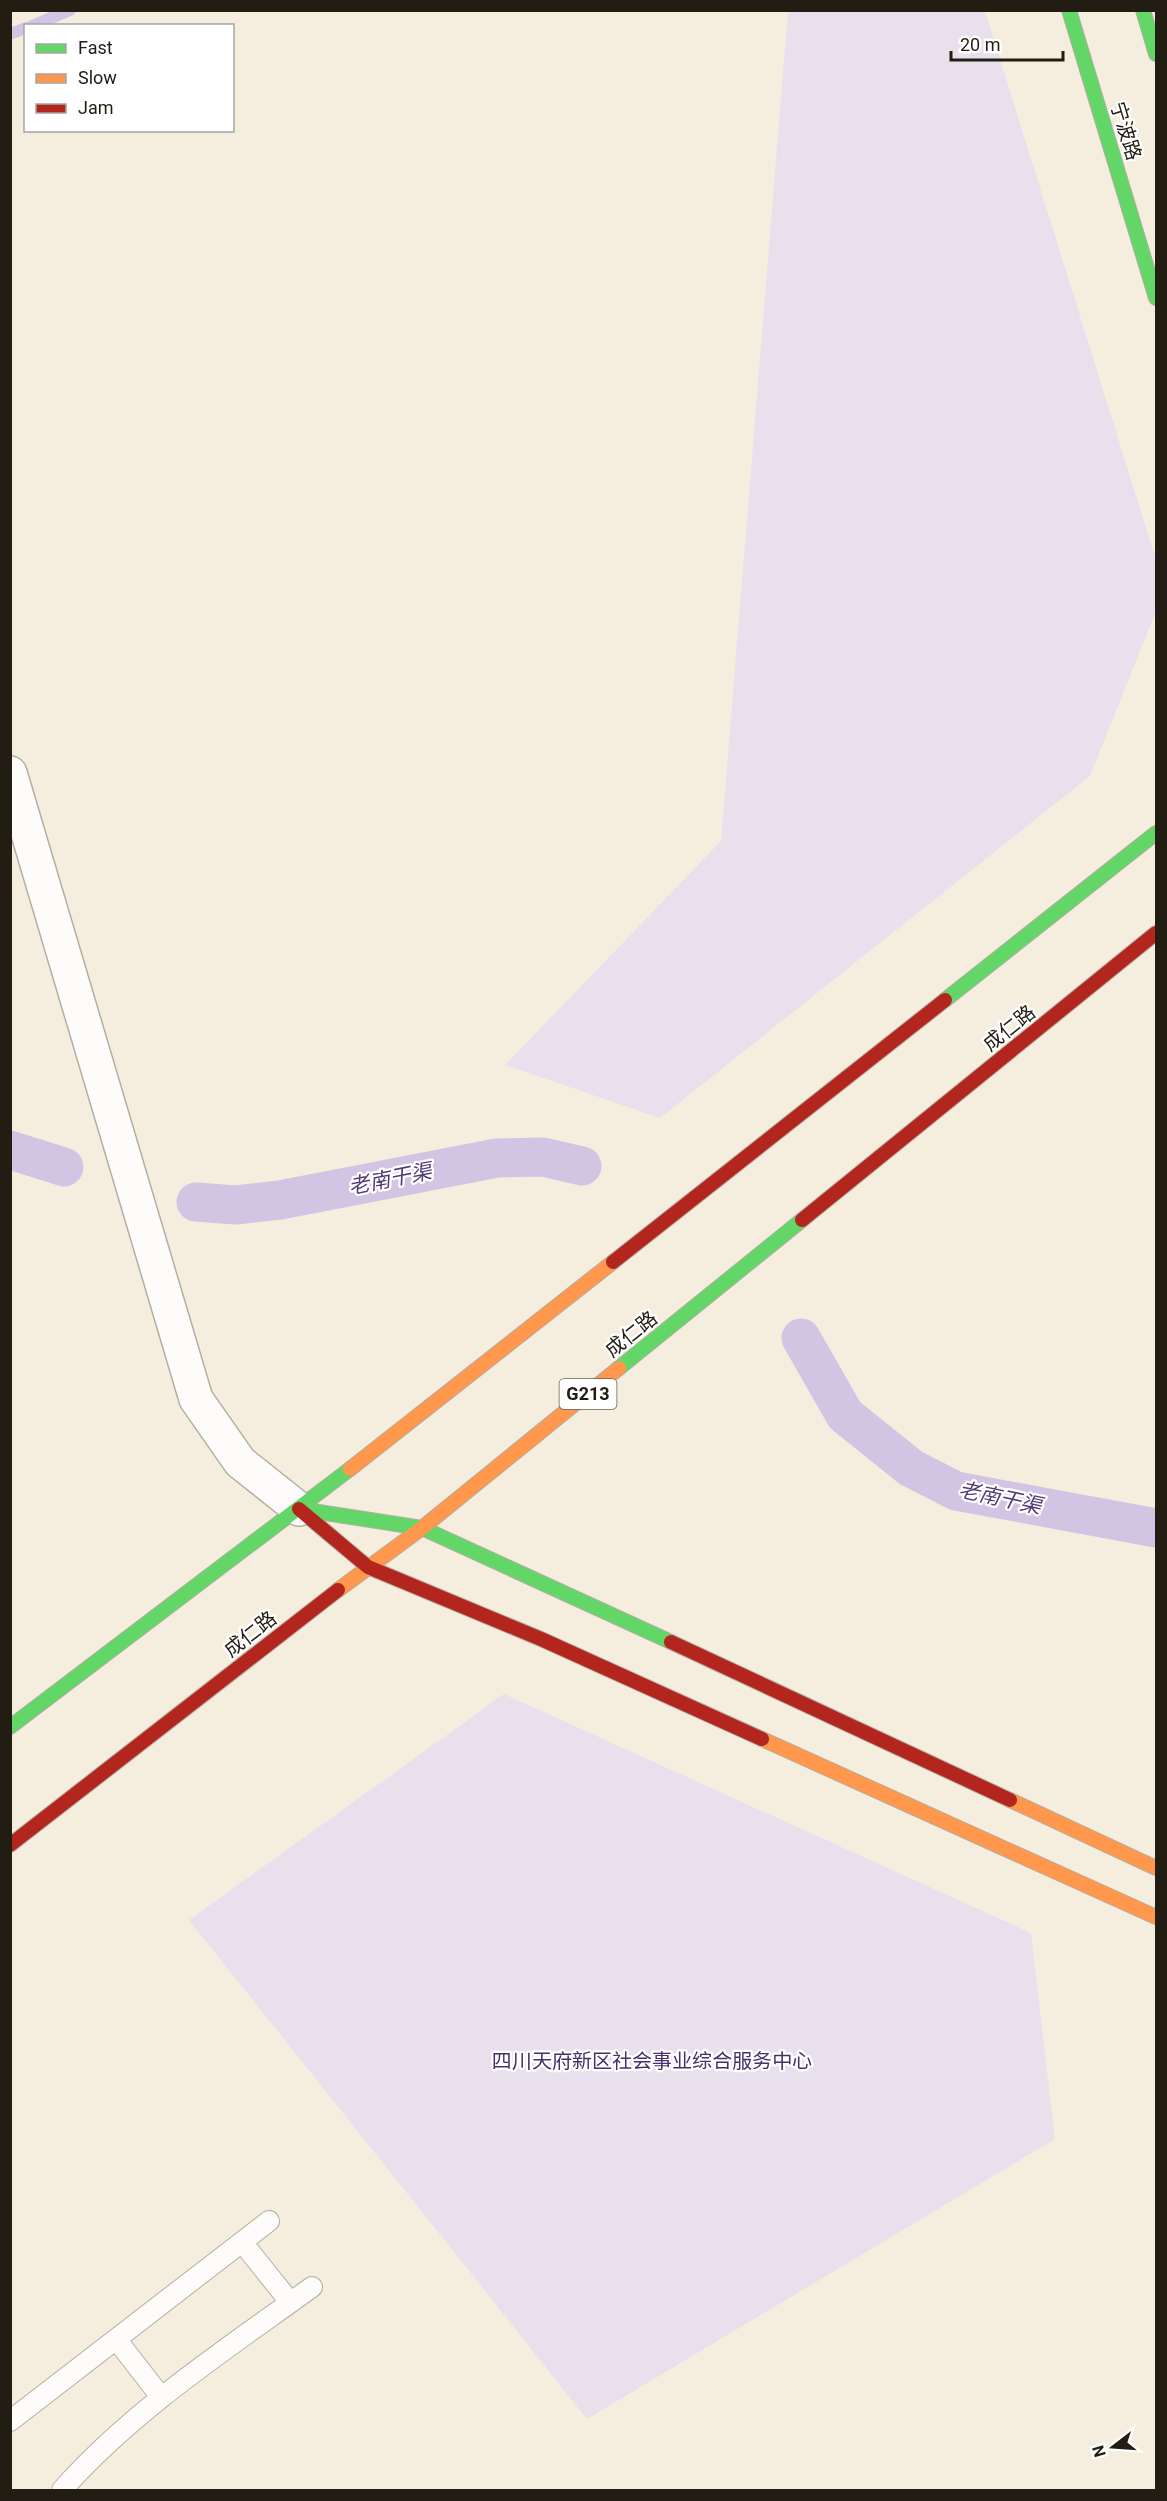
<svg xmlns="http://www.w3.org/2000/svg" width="1167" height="2501" viewBox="0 0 1167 2501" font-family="Roboto,'Noto Sans SC',sans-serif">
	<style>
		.green { fill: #e9e0ed }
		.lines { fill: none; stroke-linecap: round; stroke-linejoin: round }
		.stream { stroke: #d2c5e4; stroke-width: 12 }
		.canal { stroke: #d2c5e4; stroke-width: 39 }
		.lane-casing { stroke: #b4aea3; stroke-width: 22 }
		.street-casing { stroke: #b4aea3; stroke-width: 36 }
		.fast-casing { stroke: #b4aea3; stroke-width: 16 }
		.slow-casing { stroke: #b4aea3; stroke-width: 16 }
		.jam-casing { stroke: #b4aea3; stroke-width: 16 }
		.lane { stroke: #fefcfa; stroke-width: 20 }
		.street { stroke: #fefcfa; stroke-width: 33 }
		.fast { stroke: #63d668; stroke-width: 14 }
		.slow { stroke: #ff974d; stroke-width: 14 }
		.jam { stroke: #b3261e; stroke-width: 14 }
		.labels { text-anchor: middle; stroke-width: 4.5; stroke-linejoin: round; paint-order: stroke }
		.shield { fill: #fff; stroke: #64615a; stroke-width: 1.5 }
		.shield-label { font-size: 18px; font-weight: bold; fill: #221d13 }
		.street-label { font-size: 20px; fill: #221d13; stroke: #fff }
		.park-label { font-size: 20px; fill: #46306b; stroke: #fff }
		.water-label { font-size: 21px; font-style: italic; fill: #513b78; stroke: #fff }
	</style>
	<rect width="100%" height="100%" fill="#f5eedf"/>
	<path class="green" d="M788,11h197l171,549v51l-66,165 -430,342 -155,-53 216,-224z
		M504,1694l527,239 24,206 -468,280 -398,-499z"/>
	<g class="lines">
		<path class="stream" d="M32,26l38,-16
			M10,34l16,-6"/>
		<path class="canal" d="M10,1150l54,17
			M196,1202l40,3 44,-5 217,-42 46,-1 39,9
			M801,1338l44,77 66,53 45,23 200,37"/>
		<defs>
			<path id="lane" d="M242,2242l48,60
				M116,2339l45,58
				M10,2421l259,-200
				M62,2490c71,-80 163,-140 250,-203"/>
			<path id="street" d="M10,773l186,626 44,63 59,47"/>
			<path id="fast" d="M1069,10l87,288
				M1143,10l13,44
				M945,1000l211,-167
				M619,1368l183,-148
				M299,1509l123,19 249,114
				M10,1727l340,-258"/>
			<path id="slow" d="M350,1469l263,-207
				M338,1590l84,-62 197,-160
				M762,1739l394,178
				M1010,1800l146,68"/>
			<path id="jam" d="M802,1220l354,-287
				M613,1262l332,-262
				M299,1509l69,58 173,72 221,100
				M671,1642l339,158
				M10,1845l328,-255"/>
		</defs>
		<use href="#lane" class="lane-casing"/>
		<use href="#street" class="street-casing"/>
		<use href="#fast" class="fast-casing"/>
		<use href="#slow" class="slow-casing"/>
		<use href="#jam" class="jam-casing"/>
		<use href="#lane" class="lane"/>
		<use href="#street" class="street"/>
		<use href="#fast" class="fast"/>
		<use href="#slow" class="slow"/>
		<use href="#jam" class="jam"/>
	</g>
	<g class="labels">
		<rect class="shield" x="559.5" y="1379" width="57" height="30" rx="4.5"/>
		<g class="shield-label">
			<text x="588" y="1400">G213</text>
		</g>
		<g class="street-label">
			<text transform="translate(1126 131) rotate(73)" y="7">宁波路</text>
			<text transform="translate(1009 1028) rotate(-39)" y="7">成仁路</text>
			<text transform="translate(631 1334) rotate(-39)" y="7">成仁路</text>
			<text transform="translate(250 1634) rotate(-38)" y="7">成仁路</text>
		</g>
		<g class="park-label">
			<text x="652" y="2068">四川天府新区社会事业综合服务中心</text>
		</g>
		<g class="water-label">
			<text transform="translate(390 1179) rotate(-11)" y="7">老南干渠</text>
			<text transform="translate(1000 1498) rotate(12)" y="7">老南干渠</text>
		</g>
	</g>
	<rect width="1167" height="2501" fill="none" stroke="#221d13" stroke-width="24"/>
	<rect x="24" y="24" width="210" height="108" fill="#ffffff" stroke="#a7a5a1" stroke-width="1.5"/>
	<rect x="36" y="44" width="30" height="9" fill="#63d668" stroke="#a7a5a1" stroke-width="1.5"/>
	<text x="78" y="54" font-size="18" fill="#221d13">Fast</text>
	<rect x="36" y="74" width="30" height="9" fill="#ff974d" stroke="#a7a5a1" stroke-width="1.5"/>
	<text x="78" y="84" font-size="18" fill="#221d13">Slow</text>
	<rect x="36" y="104" width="30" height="9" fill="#b3261e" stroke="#a7a5a1" stroke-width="1.5"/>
	<text x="78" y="114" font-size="18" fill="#221d13">Jam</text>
	<g transform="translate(1113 2447) rotate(253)" stroke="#ffffff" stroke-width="4.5" paint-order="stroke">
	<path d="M0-4.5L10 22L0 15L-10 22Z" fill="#221d13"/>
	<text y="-9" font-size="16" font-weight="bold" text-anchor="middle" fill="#221d13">N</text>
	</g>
	<path d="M951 51v9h112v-9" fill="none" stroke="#221d13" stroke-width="3"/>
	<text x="960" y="51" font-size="18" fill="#221d13" stroke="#ffffff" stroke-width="4.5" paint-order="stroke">20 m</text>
</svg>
